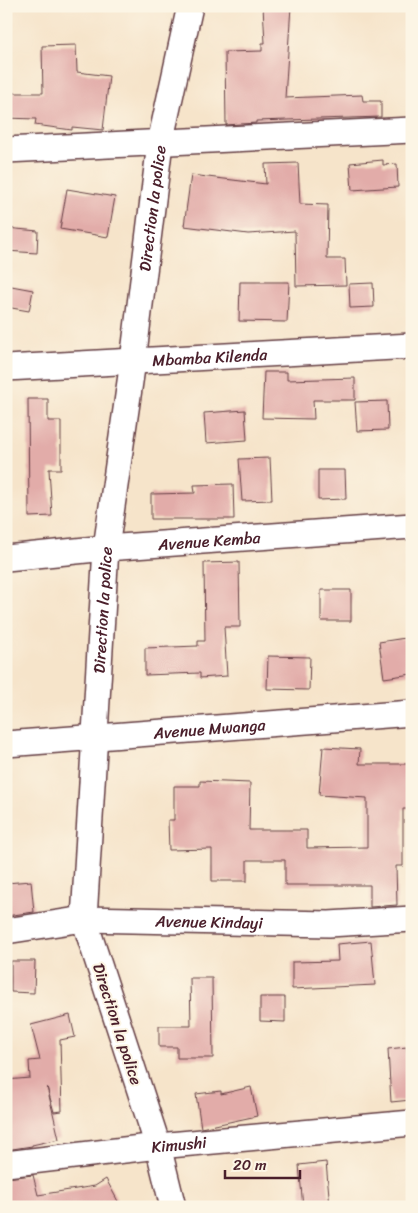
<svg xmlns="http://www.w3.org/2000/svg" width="418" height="1213" viewBox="0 0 418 1213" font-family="Sriracha,sans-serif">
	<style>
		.building { fill: #e2aca9 }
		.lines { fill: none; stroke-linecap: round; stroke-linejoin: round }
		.minor-casing { stroke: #643d43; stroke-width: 28 }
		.minor { stroke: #fff; stroke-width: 25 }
		.labels { text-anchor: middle; stroke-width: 4; stroke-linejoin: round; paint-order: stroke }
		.street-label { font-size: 16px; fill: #4a1f2b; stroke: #fcf5e5 }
	</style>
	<rect width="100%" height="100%" fill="#fcf5e5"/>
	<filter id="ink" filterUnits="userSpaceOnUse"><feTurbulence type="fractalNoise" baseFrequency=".02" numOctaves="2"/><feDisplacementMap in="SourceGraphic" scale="10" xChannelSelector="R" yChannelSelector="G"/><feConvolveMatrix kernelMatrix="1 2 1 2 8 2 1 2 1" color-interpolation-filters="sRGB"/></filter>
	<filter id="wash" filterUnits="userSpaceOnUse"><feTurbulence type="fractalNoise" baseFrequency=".0096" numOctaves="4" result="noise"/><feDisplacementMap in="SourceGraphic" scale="20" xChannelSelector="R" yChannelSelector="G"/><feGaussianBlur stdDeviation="1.12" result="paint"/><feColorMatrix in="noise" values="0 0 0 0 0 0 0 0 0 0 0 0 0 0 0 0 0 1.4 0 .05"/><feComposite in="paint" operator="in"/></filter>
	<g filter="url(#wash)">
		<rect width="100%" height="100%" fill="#f6e4ca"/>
		<g id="blocks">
			<path class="building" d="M263,6h28l-6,92 77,-3 1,6h18v16l-125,4v2l-30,2 -1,-73 37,-1v-8h3z
				M76,45l1,27 32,4 -6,54 -31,-3v3l-37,-5 1,-6 -30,-1v-25h37l-1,-47z
				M383,160v5l14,-1 1,23 -46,3 -2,-27z
				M298,163l2,41 28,1 -1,54h18l1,26 -50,1 -1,-55 -47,3 -64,-8 7,-51 75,9 -1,-20z
				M67,189l48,8 -7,40 -48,-8z
				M6,228l32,3 -1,22 -31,-2z
				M240,282h49l-2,40 -48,-1z
				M373,283l1,24 -24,1 -1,-24z
				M6,285l27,5 -4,21 -23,-4z
				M264,372h23v8l68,-2v22h-42l1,19 -52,-1z
				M28,399h20v22h13v48h-12l3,47 -23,1z
				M387,401l1,29 -31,1 -2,-29z
				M245,410l2,30 -41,3 -2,-30z
				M270,458l2,42 -30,1 -3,-42z
				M318,470h27l1,29 -28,1z
				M233,484l1,35h-83v-25l44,-1 -1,-8z
				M239,562l1,65h-16l3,49 -27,2v-5l-55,2v-27l53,-2v-5h7l-1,-78z
				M321,590h30v31h-30z
				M412,637v37l-28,4 -5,-36z
				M268,656l42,1 -1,33 -42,-1z
				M323,747l37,2 -1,15h53v45h-9v57h-7l1,39 -27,2v-22h-85v-25h-38v21h-35v-32l-43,1 -1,-30h6v-34h26v-5l50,2 -1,47h58v18l60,-1v-49l-48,-3z
				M31,881l3,31 -28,4v-33z
				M371,941l4,44 -83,4v-27l46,-1 -1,-17z
				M11,961h24l-1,32 -23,-1z
				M190,978h22l1,80h-36v-11h-18v-21h32z
				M260,997h25v25l-25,-1z
				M70,1015l5,22 -15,3 2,71 -8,1 -7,-25 12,52 -27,6v1l-26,4v-70l24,-2 -1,-17 11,-1 -9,-35z
				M407,1047l4,53 -20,2 -3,-53z
				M251,1087l6,29 -56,12 -5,-34 25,-3v3z
				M326,1162l4,45h-27l-4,-42z
				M33,1175l5,20 57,-9 11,-7 15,28h-115v-29z"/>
		</g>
	</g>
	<g filter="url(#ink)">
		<use href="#blocks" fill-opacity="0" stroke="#643d43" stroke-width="1"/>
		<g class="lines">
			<defs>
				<g id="minor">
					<path d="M6,150l406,-20"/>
					<path id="s1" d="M6,368l406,-22"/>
					<path id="s2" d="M6,558l100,-10 306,-22"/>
					<path id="s3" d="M6,744l406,-31"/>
					<path id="s4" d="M6,931l78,-12 245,5 83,-5"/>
					<path id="s5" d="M6,1164l152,-18 254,-23"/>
					<path id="s6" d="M173,1207l-15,-61 -74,-227 22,-371 27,-187 27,-218 30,-137"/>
				</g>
			</defs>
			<use href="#minor" class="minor-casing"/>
			<use href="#minor" class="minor"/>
		</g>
	</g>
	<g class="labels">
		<g class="street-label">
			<text dy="6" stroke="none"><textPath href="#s6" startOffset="1016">Direction la police</textPath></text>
			<text dy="6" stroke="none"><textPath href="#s1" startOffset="204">Mbamba Kilenda</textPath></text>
			<text dy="6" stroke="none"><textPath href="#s2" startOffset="204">Avenue Kemba</textPath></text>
			<text dy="6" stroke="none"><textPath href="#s6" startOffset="611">Direction la police</textPath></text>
			<text dy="6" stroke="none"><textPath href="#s3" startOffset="204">Avenue Mwanga</textPath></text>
			<text dy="6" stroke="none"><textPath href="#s4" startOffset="204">Avenue Kindayi</textPath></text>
			<text transform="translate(118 1024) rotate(72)" y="6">Direction la police</text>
			<text dy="6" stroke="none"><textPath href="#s5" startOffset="174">Kimushi</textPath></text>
		</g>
	</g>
	<rect width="418" height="1213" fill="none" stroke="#fcf5e5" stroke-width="25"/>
	<path d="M225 1170v8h75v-8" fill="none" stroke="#4a1f2b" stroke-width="2.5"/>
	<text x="233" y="1170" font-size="15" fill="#4a1f2b" stroke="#fcf5e5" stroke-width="4" paint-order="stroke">20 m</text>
</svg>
